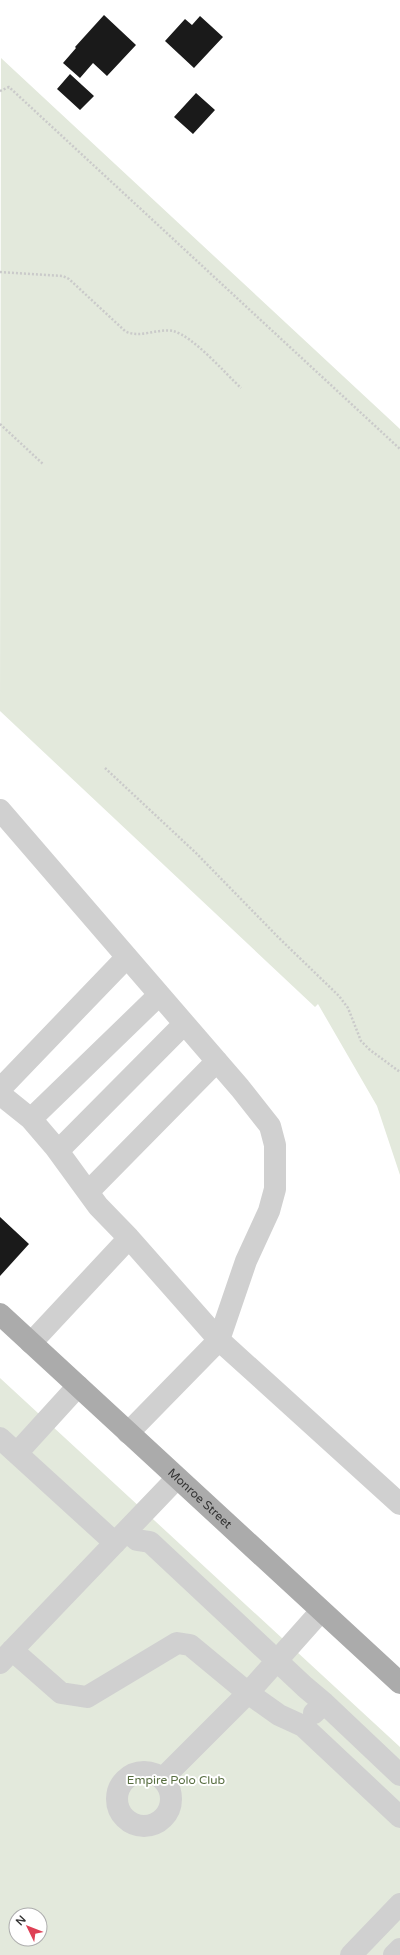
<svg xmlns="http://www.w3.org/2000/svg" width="400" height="1955" viewBox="0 0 400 1955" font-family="'Varela Round',sans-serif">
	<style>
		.green { fill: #e3e9dc; fill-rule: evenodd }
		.building { fill: #1a1a1a }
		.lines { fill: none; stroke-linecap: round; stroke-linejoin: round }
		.path { stroke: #cacaca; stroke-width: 2.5; stroke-dasharray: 2 2; stroke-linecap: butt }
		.minor { stroke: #d0d0d0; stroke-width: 22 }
		.major { stroke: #ababab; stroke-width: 22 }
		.labels { text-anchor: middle; stroke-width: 4; stroke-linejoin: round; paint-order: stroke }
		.street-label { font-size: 12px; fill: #333; stroke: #fff }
		.park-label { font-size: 12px; fill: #586e41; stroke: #fff }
	</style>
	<rect width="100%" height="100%" fill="#fff"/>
	<path class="green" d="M1,58l399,371v746l-23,-69 -59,-102 -3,3 -315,-296z
		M0,1378l400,369v208h-400zM16,1915h24v24h-24z"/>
	<path class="building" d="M104,15l32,30 -29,31 -14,-13 -13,15 -17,-15 13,-15 -1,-1z
		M200,16l23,21 -29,31 -29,-27 20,-22 7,6z
		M70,74l24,22 -14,14 -23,-21z
		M196,93l19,17 -22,24 -19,-17z
		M0,1217l29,27 -29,32z"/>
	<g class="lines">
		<path class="path" d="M0,91l9,-4 391,362
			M0,272l63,4 6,3 56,52c14,8 32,-3 48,0 20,5 52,42 68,57
			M0,424l43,40
			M105,768l91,85 83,85 60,58 9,12 13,33 9,9 30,22"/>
		<path class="minor" d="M0,810l240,278 30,38 5,19v44l-6,22 -23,50 -27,79 181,164
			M0,1089l127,-132
			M0,1094l31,25 24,28 43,59 31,32 -98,105
			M31,1119l128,-124
			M58,1151l126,-127
			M88,1192l129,-131
			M128,1433l91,-93 -90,-102
			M0,1438l115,105
			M17,1453l61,-67
			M127,1531l10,9 13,2 155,145 19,16
			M12,1650l49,43 26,4 90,-54 13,2 58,48 31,22 24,11 97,91
			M0,1663l177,-185
			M314,1713l10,-10 76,72
			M117 1799a27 27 0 1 1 54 0a27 27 0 1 1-54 0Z
			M163,1778l85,-85 73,-82
			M351,1955l49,-51
			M394,1955l6,-6"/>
		<path class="major" id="s1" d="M0,1314l400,369"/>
	</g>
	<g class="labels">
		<g class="street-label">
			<text dy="4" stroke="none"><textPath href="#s1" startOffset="272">Monroe Street</textPath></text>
		</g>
		<g class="park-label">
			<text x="176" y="1784">Empire Polo Club</text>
		</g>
	</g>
	<g transform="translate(28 1927) rotate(313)"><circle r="19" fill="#ffffff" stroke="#adadad"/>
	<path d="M0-3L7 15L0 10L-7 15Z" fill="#de4055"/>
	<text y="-6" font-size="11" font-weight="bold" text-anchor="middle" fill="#333333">N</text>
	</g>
</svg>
